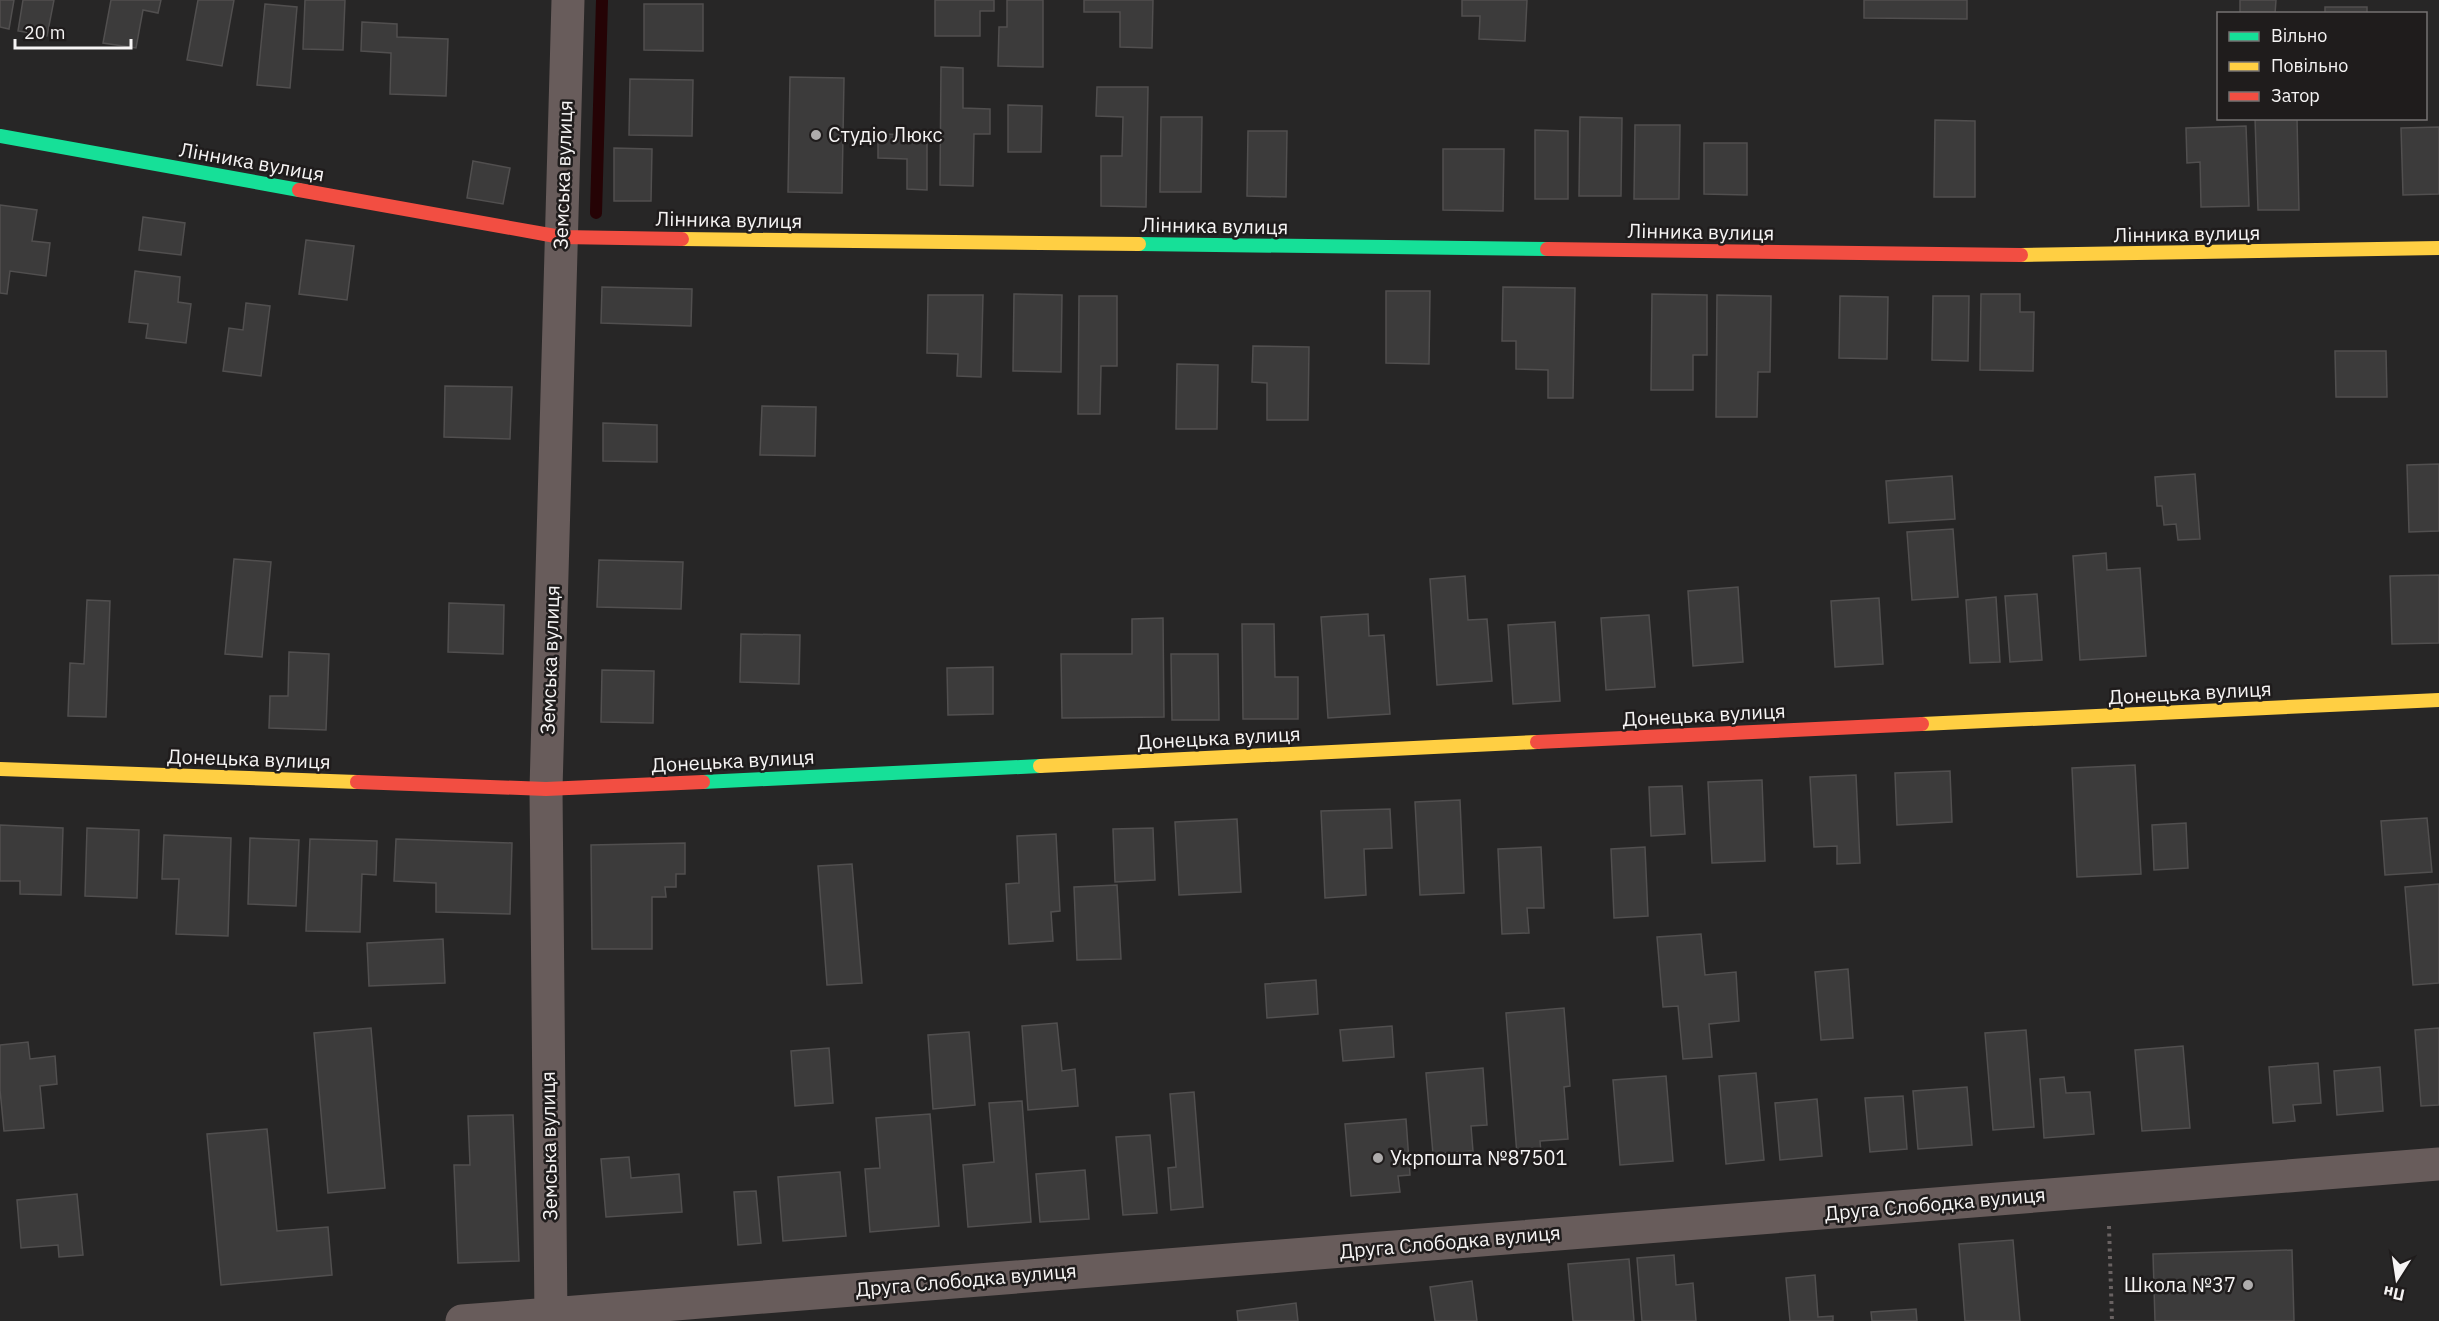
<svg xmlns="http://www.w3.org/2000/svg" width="2439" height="1321" viewBox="0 0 2439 1321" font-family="'IBM Plex Sans',sans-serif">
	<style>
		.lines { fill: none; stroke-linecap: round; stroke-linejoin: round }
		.stream { stroke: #250305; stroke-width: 12 }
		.building { fill: #3c3b3b; stroke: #514f4f; stroke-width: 1.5 }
		.path { stroke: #696262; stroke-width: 4; stroke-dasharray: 3 4.5; stroke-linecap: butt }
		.street { stroke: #685c5b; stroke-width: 33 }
		.fast { stroke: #16e098; stroke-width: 14 }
		.slow { stroke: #ffcf43; stroke-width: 14 }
		.jam { stroke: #f24e42; stroke-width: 14 }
		.poi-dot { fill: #aeacac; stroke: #1f1c1c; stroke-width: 2 }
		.labels { text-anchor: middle; stroke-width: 5; stroke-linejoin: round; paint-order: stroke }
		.poi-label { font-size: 20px; fill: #f6f4f4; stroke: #1f1c1c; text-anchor: start }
		.street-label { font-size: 20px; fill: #f6f4f4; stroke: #1f1c1c }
	</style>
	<rect width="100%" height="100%" fill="#272626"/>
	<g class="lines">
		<path class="stream" d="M596,213l6,-213"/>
	</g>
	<path class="building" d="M0,0h14l-5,29 -9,-2z
		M23,0h31l-7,36 -29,-5z
		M111,0h50l-3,13 -15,-3 -7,38 -33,-5z
		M198,0h36l-12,66 -35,-6z
		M305,0h40l-2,50 -40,-1z
		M935,0h59v11h-14v25h-45z
		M1007,0h36v67l-45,-1 1,-39h8z
		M1084,0h69l-1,48 -32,-1v-35h-36z
		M1462,0h65l-2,41 -46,-2 1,-23h-18z
		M1864,0h103v19l-103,-1z
		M2240,0h36l-1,14h-35z
		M265,4l32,3 -7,81 -33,-3z
		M644,4h59v47l-59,-1z
		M2325,7h42v7h-42z
		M362,22l35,2v13l51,2 -2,57 -56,-2 1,-41 -30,-2z
		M941,67l22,1v40l27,1v25h-16l-1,52 -33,-1z
		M790,77l54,1 -2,115 -54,-1z
		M630,79l63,1 -1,56 -63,-1z
		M1097,87h51l-2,120 -45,-1v-50h21l1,-39 -27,-1z
		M1008,105l34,1 -1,46h-33z
		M1161,117h41l-1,75h-41z
		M1580,117l42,1 -1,78h-42z
		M2255,118h42l2,92h-41z
		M1935,120l40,1v76h-41z
		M1635,125h45l-1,74h-45z
		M2246,126l3,80 -48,1 -1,-45 -13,1 -1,-35z
		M2439,127v67l-36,1 -2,-67z
		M1535,130l33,1v68h-33z
		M1248,131h39l-1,66 -39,-1z
		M878,134l49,1v55l-20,-1v-30l-29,-1z
		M1704,143h43v52l-43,-1z
		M614,148l38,1 -1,52h-37z
		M1443,149h61l-1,62 -60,-1z
		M473,161l37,7 -7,36 -36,-6z
		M0,205l37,5 -5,31 18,2 -4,33 -36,-5 -3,23 -7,-1z
		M143,217l42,6 -4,32 -42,-5z
		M306,240l48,6 -7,54 -48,-6z
		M135,271l45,6 -2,25 13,2 -5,39 -40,-5 2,-14 -19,-2z
		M602,287l90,2 -1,37 -90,-3z
		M1503,287l72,1 -2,110h-25v-28l-32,-1v-28h-14z
		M1386,291h44l-1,73 -43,-1z
		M1014,294l48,1 -1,77 -48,-1z
		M1652,294l55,1v60h-14v35h-42z
		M1981,294h39v18h14l-1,59 -53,-1z
		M928,295h55l-2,82 -24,-1 1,-22 -31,-1z
		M1717,295l54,1 -1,76h-12l-1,45h-41z
		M1079,296h38v70h-16l-1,48h-22z
		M1840,296l48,1 -1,62 -48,-1z
		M1933,296h36l-1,65 -36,-1z
		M246,303l24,3 -9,70 -38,-5 6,-43 14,2z
		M1253,346l56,1 -1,73h-41v-37l-15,-1z
		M2335,351h51l1,46h-51z
		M1177,364l41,1 -1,64h-41z
		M445,386l67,1 -2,52 -66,-2z
		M762,406l54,1 -1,49 -55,-1z
		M603,423l54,2v37l-54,-1z
		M2439,464v67l-30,1 -2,-67z
		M2195,474l5,65 -22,1 -2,-16 -12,1 -2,-19h-5l-2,-29z
		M1952,476l3,43 -66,4 -3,-42z
		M1953,529l5,68 -46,3 -5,-68z
		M2106,553l1,17 33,-2 6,88 -66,4 -7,-104z
		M234,559l37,3 -9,95 -37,-3z
		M599,560l84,2 -2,47 -84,-2z
		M2439,575v68l-47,1 -2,-68z
		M1465,576l3,44 19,-1 5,62 -55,4 -7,-106z
		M1738,587l5,75 -50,4 -5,-75z
		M2037,594l5,66 -32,2 -5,-66z
		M1996,597l4,65 -30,1 -4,-63z
		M1879,598l4,66 -48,3 -4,-66z
		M87,600l23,1 -4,116 -38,-1 2,-53 14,1z
		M449,603l55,2 -1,49 -55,-2z
		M1368,614l1,22 15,-1 6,79 -62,4 -7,-101z
		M1649,615l6,72 -49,3 -5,-72z
		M1163,618l1,99 -102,1 -1,-64h71v-35z
		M1555,622l5,79 -47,3 -5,-79z
		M1242,624h32l1,53h23v42h-55z
		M741,634l59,1 -1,49 -59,-2z
		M289,652l40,2 -3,76 -57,-2 1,-32h18z
		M1171,654h47l1,66h-47z
		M993,667v47l-45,1 -1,-47z
		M602,670l52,1 -1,52 -52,-1z
		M2135,765l6,109 -64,3 -5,-109z
		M1950,771l2,51 -55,3 -2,-52z
		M1856,775l4,88 -23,1v-18l-23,1 -4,-70z
		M1762,780l3,81 -53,2 -4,-81z
		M1682,786l3,48 -34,2 -2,-49z
		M1460,800l4,93 -44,2 -5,-93z
		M1390,809l2,39 -28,1 2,46 -41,3 -4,-87z
		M2427,818l5,54 -47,3 -4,-54z
		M1237,819l4,73 -62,3 -4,-73z
		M2186,823l2,45 -34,2 -2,-45z
		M0,825l63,3 -2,67 -41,-1v-13h-20z
		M87,828l52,2 -2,68 -52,-2z
		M1153,828l2,52 -40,2 -2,-53z
		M1056,834l4,77 -9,1 2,29 -44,3 -3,-60 13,-1 -2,-47z
		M164,835l67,3 -3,98 -52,-2 3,-55h-17z
		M250,838l49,2 -3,66 -48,-2z
		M310,839l67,2 -1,34 -14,-1 -2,58 -54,-1z
		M396,839l116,4 -2,71 -74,-2v-29l-42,-2z
		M685,843v31h-9v13h-11l1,10h-14v52h-60l-1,-104z
		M1541,847l3,61h-17l2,25 -27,1 -4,-85z
		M1645,847l3,69 -34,2 -3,-69z
		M852,864l10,119 -35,2 -9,-119z
		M2439,884v99l-26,2 -8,-98z
		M1117,885l4,74 -44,1 -3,-73z
		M1701,934l4,41 31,-3 3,49 -30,3 3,33 -29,2 -5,-53 -15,1 -6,-70z
		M443,939l2,44 -76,3 -2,-43z
		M1848,969l5,69 -32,2 -6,-68z
		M1316,980l2,34 -51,4 -2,-34z
		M1564,1008l6,78 -6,1 4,52 -28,2 1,12 -24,2 -11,-142z
		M1057,1023l5,48 13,-2 3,37 -50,4 -6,-84z
		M1392,1026l2,31 -51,4 -3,-31z
		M371,1028l14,160 -57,5 -14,-160z
		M2439,1028v77l-18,1 -6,-76z
		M2026,1030l8,97 -41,3 -8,-97z
		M969,1032l6,73 -42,4 -5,-74z
		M28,1042l2,17 25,-3 2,28 -17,2 4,42 -40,3 -4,-41v-45z
		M2183,1046l7,82 -48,3 -7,-81z
		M829,1048l4,55 -38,3 -4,-55z
		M2318,1063l3,40 -28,2 2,16 -22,2 -4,-56z
		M2380,1067l3,44 -46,4 -3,-44z
		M1483,1068l4,57 -16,1 2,25 -40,3 -7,-81z
		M1756,1073l8,87 -38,4 -7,-88z
		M1666,1076l7,85 -53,4 -7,-85z
		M2064,1077l2,16 24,-1 4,42 -50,4 -4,-59z
		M1967,1087l5,58 -54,4 -5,-58z
		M1194,1092l9,115 -32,3 -3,-42 8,-1 -6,-73z
		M1903,1096l4,53 -37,3 -5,-54z
		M1817,1099l5,57 -42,4 -5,-57z
		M1022,1101l9,121 -63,5 -5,-62 31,-3 -5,-59z
		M930,1114l9,112 -69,6 -5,-63 15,-1 -4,-50z
		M513,1115l6,146 -61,2 -4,-98h16l-2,-49z
		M1406,1119l4,56 -12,1 2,16 -49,4 -6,-72z
		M267,1129l10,102 51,-4 4,48 -111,10 -14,-151z
		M1150,1135l7,78 -34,2 -7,-78z
		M629,1157l2,21 48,-4 3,38 -76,5 -5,-58z
		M1085,1170l4,49 -49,3 -4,-48z
		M840,1172l6,64 -63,5 -5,-64z
		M756,1191l5,52 -23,2 -4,-53z
		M77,1194l6,61 -24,2 -1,-12 -37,3 -4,-48z
		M2013,1240l7,81h-55l-6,-77z
		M2292,1250l2,71h-139l-2,-67z
		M1674,1255l2,30 17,-2 3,38h-54l-5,-63z
		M1629,1259l5,62h-61l-5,-57z
		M1815,1275l3,42 15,-1v5h-43l-4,-43z
		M1472,1281l5,40h-42l-5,-34z
		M1296,1303l2,18h-60l-1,-10z
		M1916,1309l1,12h-45l-1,-9z"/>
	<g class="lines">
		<path class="path" d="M2109,1226l3,95"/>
		<path class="street" d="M462,1321l1977,-157
			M551,1321l-5,-532 22,-789"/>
		<path class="fast" d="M0,136l299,54
			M1139,244l408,5
			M703,782l337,-16"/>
		<path class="slow" d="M682,239l457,5
			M2021,255l418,-7
			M1922,724l517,-24
			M1040,766l497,-24
			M0,769l357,13"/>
		<path class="jam" d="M299,190l262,47 121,2
			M1547,249l474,6
			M1537,742l385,-18
			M357,782l189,7 157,-7"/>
	</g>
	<g class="poi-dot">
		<circle cx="816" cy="135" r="6"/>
		<circle cx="1378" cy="1158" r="6"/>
		<circle cx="2248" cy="1285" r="6"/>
	</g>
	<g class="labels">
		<g class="poi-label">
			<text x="828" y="142">Студіо Люкс</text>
			<text x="1390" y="1165">Укрпошта №87501</text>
			<text x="2236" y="1292" text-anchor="end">Школа №37</text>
		</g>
		<g class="street-label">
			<text transform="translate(252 162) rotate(10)" y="7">Лінника вулиця</text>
			<text transform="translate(563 175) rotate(-88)" y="7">Земська вулиця</text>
			<text transform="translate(729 220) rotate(1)" y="7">Лінника вулиця</text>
			<text transform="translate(1215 226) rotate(1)" y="7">Лінника вулиця</text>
			<text transform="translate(1701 232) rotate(1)" y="7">Лінника вулиця</text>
			<text transform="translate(2187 234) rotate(-1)" y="7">Лінника вулиця</text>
			<text transform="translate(550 660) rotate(-88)" y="7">Земська вулиця</text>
			<text transform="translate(2190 693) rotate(-3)" y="7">Донецька вулиця</text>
			<text transform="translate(1704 715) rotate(-3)" y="7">Донецька вулиця</text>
			<text transform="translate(1219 738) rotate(-3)" y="7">Донецька вулиця</text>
			<text transform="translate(249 759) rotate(2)" y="7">Донецька вулиця</text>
			<text transform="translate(733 761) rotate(-3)" y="7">Донецька вулиця</text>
			<text transform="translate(549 1146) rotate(-91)" y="7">Земська вулиця</text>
			<text transform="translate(1935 1204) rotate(-5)" y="7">Друга Слободка вулиця</text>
			<text transform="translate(1450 1242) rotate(-5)" y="7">Друга Слободка вулиця</text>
			<text transform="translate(966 1280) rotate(-5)" y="7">Друга Слободка вулиця</text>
		</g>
	</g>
	<rect x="2217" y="12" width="210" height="108" fill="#1f1c1c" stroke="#757272" stroke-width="1.5"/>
	<rect x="2229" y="32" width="30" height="9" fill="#16e098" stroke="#757272" stroke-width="1.5"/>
	<text x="2271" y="42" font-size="18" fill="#f6f4f4">Вільно</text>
	<rect x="2229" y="62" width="30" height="9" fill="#ffcf43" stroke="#757272" stroke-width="1.5"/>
	<text x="2271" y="72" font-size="18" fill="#f6f4f4">Повільно</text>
	<rect x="2229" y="92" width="30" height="9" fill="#f24e42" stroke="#757272" stroke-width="1.5"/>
	<text x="2271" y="102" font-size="18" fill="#f6f4f4">Затор</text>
	<g transform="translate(2397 1279) rotate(192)" stroke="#1f1c1c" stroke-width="4.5" paint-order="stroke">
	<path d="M0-4.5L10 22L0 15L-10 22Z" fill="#f6f4f4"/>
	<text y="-9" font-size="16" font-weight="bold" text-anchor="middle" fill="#f6f4f4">Пн</text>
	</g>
	<path d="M15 39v9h116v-9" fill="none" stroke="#f6f4f4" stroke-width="3"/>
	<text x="24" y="39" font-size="18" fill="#f6f4f4" stroke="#1f1c1c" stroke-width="4.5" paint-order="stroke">20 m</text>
</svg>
